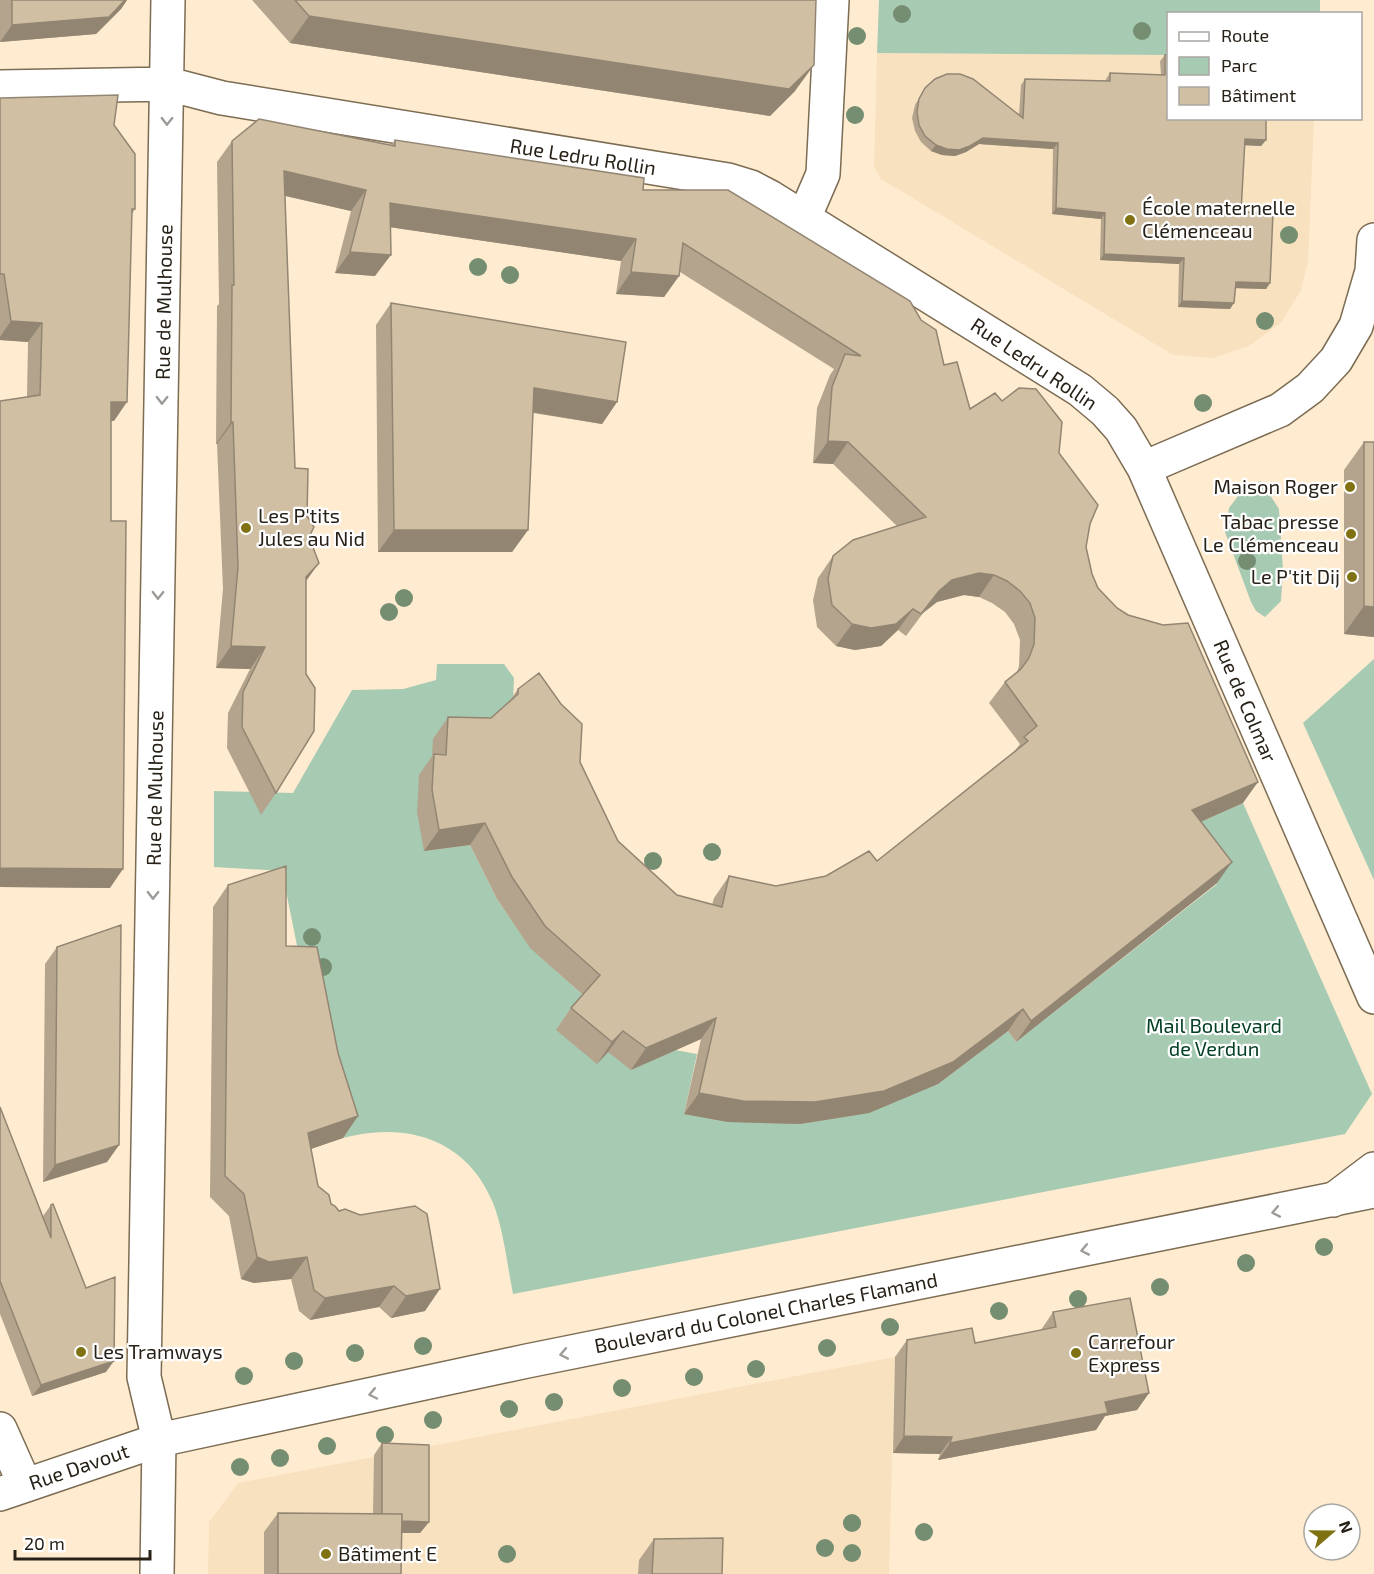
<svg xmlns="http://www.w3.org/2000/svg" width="1374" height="1574" viewBox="0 0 1374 1574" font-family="'Exo 2',sans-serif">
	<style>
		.built { fill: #f8e1bf }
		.green { fill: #a7cab3 }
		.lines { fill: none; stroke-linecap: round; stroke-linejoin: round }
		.street-casing { stroke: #7c6c53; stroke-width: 36 }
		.secondary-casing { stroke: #7c6c53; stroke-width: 36 }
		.street { stroke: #fff; stroke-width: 33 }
		.secondary { stroke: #fff; stroke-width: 33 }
		.tree { fill: #758d71 }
		.wall { fill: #b4a48d }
		.shaded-wall { fill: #928673 }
		.building { fill: #d1bfa4; stroke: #928673; stroke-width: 1.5 }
		.oneway { stroke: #9e9b97 }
		.poi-dot { fill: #807112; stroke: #fff; stroke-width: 2 }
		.labels { text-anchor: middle; stroke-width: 4.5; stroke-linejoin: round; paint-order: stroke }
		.street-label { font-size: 20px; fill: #282117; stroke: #fff }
		.poi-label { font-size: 20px; fill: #282117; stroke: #fff; text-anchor: start }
		.park-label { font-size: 20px; fill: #044024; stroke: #fff }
	</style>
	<rect width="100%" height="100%" fill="#ffecd0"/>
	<path class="built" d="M877,53l291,2v63l146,1 -6,143 -7,28 -19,32 -33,24 -36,12 -40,-3 -292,-176 -7,-12z
		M895,1357l-6,217h-681l1,-52 29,-39z"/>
	<path class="green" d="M879,0h441v13l-152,1v41l-291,-2z
		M1261,481l18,28 4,61 -2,31 -16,16 -9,-6 -5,-9 -26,-70 4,-24 12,-16z
		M1374,659v221l-71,-157z
		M437,664h67l10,14 -1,25 -82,74 -7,74 46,-6 27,54 33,48 55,50 12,66 19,-19 15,26 44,-20 22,4 -13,60 116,10 69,-12 69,-28 70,-53 8,11 201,-158 -40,-52 66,-29 129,291 -27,40 -832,160c-6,-30 -9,-63 -20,-91 -26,-64 -87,-82 -150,-65l-20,-63 -41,-204 -68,-4v-76l79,2 59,-103 51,-1 33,-9z"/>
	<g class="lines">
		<defs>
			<path id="street" d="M0,87l168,-3 54,14 506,82 23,7 19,10 310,193 25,21 16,18 23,39 230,529
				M804,218l19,-44 9,-174
				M1144,468l136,-58 30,-22 26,-28 20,-34 16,-55 2,-31
				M1333,1200l41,-31
				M0,1429l25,56
				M157,1574l2,-134 -15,-63 24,-1377"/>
			<path id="secondary" d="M0,1494l159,-54 368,-79 847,-170"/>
		</defs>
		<use href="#street" class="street-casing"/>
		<use href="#secondary" class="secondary-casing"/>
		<use href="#street" class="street"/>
		<use href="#secondary" class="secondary"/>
	</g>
	<g class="tree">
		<circle cx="902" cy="14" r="9"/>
		<circle cx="1142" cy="31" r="9"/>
		<circle cx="857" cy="36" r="9"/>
		<circle cx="855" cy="115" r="9"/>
		<circle cx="1289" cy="235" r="9"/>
		<circle cx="478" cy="267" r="9"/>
		<circle cx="510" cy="275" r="9"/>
		<circle cx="1265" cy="321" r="9"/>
		<circle cx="1203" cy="403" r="9"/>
		<circle cx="1247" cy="561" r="9"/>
		<circle cx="404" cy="598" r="9"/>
		<circle cx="389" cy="612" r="9"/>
		<circle cx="712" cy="852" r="9"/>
		<circle cx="653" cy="861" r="9"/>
		<circle cx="312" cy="937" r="9"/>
		<circle cx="323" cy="967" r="9"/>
		<circle cx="1324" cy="1247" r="9"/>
		<circle cx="1246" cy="1263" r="9"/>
		<circle cx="1160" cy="1287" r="9"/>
		<circle cx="1078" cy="1299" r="9"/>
		<circle cx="999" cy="1311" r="9"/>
		<circle cx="890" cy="1327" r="9"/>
		<circle cx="423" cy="1346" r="9"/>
		<circle cx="827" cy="1348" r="9"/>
		<circle cx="355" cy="1353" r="9"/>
		<circle cx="294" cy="1361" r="9"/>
		<circle cx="756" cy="1369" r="9"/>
		<circle cx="244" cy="1376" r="9"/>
		<circle cx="694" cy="1377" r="9"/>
		<circle cx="622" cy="1388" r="9"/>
		<circle cx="554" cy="1402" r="9"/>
		<circle cx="509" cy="1409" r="9"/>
		<circle cx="433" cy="1420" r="9"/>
		<circle cx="385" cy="1435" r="9"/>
		<circle cx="327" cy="1446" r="9"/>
		<circle cx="280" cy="1458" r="9"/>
		<circle cx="240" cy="1467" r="9"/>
		<circle cx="852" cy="1523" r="9"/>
		<circle cx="924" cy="1532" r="9"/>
		<circle cx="825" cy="1548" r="9"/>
		<circle cx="852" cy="1553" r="9"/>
		<circle cx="507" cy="1554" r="9"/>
	</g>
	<path class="wall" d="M0,0h127l-6,9 -25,25 -96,8z
		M252,0h564l-21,91 -25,25 -480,-73z
		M1165,55l101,85 -5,6 -17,-1 -3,67 29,71 -4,6 -31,-1 -5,21 -52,-2 1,-43 -79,-4 1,-41 -49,-5 1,-65 -74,-5 -13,8 -11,4 -13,-1 -11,-4 -10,-9 -6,-11 -3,-13 3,-13 10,-17 94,27 2,-30 4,-6 81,2v-2l4,-6 51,2 -1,-14z
		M0,98l114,27 21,84 -3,5 -18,207h-3l-1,467 -110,-1v-486l27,-4 1,-55 -28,-2z
		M395,140l248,50 301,175 26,44 32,-8 57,52 31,71 -4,23 6,27 6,14 145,215 -42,19 16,61 -201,159 -8,-11 -70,53 -69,29 -69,11 -72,-2 -44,-8 17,-75 -70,31 -23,-18 -11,12 -41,-34 15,-22 12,-13 -53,-47 -33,-49 -27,-54 -46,6 -7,-39 2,-37 13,-19 1,-17 15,-22 43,1 17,-15 10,-14 62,73 38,79 59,54 35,10 2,-7 15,-22 47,10 50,-10 51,-15 136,-108 7,-9 -31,-41 16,-21 12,-10 2,-6 1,-26 -6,-16 -9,-12 -13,-9 -13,-6 -15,-2 -27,7 -14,11 -17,23 -8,-6 -17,16 -26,4 -19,-4 -19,-19 -4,-27 5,-22 15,-22 64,-30 -64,-62 -20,-1 4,-55 13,-33 4,-6 -154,-97 -1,4 -15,21 -48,-3 5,-33 -231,-34 -15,49 -40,-3 16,-62 -66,-15 10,272 12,48 2,21 -3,44 -30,212 -15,22 -34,-67 1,-35 22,-44 -34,-1 7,-79 -6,-145h-1l1,-138 2,-2 -2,-142 15,-21 159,4z
		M391,303l226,99 -15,22 -69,-11 -5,117 -16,22h-134l-2,-227z
		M1364,442h10v195l-30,-3v-164z
		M228,885l58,61 52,107 20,63 -15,22 -32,11 7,37 13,18 8,7 86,100 -34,7 -12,-11 -69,13 -11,-9 -8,-32 -37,4 -13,-4 -12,-63 -19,-19 3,-290z
		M57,947l62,198 -12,17 -64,20 2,-218z
		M0,1107l43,109 8,-11 55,167 -74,24 -32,-82z
		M1053,1312l96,81 -12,17 -32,6 -9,14 -158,30 2,-6 -47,-1 2,-96 12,-17 68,3 66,-13z
		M382,1443l47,79 -9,11h-18l-1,41h-137v-42l14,-19 95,1 1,-59z
		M654,1539l68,35h-84l1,-14z"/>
	<path class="shaded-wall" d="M125,0h2l-6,9 -25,25 -96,8 12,-17z
		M309,16l505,49 -19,26 -25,25 -480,-73z
		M983,138l75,5 -5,6 -74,-5 -13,8 -11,4 -13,-1 -11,-4 5,-6z
		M1245,139l21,1 -5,6 -21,-1z
		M284,171l82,19 -15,21 -82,-19z
		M390,203l246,36 -15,22 -246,-36z
		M1056,208l49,5 -4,6 -49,-5z
		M350,252l41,3 -16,21 -40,-3z
		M1104,254l80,4 -5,6 -79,-4z
		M631,272l48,4 -15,21 -48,-3z
		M1236,282l34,1 -4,6 -34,-1z
		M1182,301l52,2 -4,6 -52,-2z
		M11,321l31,2 -14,19 -28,-2v-3z
		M534,388l83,14 -15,22 -83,-14z
		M111,402h16l-13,19h-17z
		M231,422h2l-16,22h-1z
		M828,441l20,1 -15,22 -20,-1z
		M394,530h134l-16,22h-134z
		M319,563l-15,21 2,-7z
		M979,573l15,2 -15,22 -15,-2 -27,7 -14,11 -17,23 33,-45 13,-11z
		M1364,606l10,1v30l-30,-3z
		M913,609l-15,21 -17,16 -26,4 -19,-4 16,-22z
		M231,646l34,1 -15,22 -34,-1z
		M1258,782l-15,21 -66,29 15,-22z
		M485,823l-15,22 -46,6 15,-21z
		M1232,862l-15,21 -201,159 15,-21z
		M0,868l123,1 -13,19 -110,-1z
		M1023,1009l-15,22 -70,53 -69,29 -69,11 -72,-2 -44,-8 15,-21z
		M716,1018l-15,21 -70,31 15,-22z
		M623,1031l-15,21 -11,12 15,-22z
		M358,1116l-15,22 -50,17 15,-22z
		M119,1145l-12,17 -64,20 12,-17z
		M257,1257h50l-16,22 -37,4 -13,-4z
		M394,1286l-15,21 -69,13 15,-22z
		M440,1289l-15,22 -34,7 15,-22z
		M114,1361l-8,11 -74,24 9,-11z
		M1149,1393l-12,17 -32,6 -9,14 -158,30 12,-17 155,-41z
		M904,1436l48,1 -12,17 -47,-1z
		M381,1521l48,1 -9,11h-47z"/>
	<path class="building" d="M12,0h113l-16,17 -97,8z
		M295,0h521l-2,65 -25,24 -480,-73z
		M1165,55h3v63h98v22l-21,-1 -4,73 32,1 -3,70 -34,-1 -2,21 -52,-2 2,-43 -80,-4 1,-41 -49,-5 2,-65 -75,-5 -13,8 -11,4 -12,-1 -11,-4 -11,-9 -6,-11 -2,-13 2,-13 6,-11 10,-9 12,-5h13l13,5 50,39 2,-39 85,2v-8l55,2z
		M118,95l-4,30 21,29v55h-3l-5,193h-16v119h15l-3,348 -123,-1v-467l40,-6 2,-72 -31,-2 -7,-47h-4v-176z
		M259,119l136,27v-6l249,38 -1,12h85l182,111 11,19 15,10 8,35 13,-3 13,47 25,-16 7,8 17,-13 17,1 26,33 -3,31 39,52 -8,19 -4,23 6,27 6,14 19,20 11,7 35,10 25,-2 70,159 -66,28 40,52 -201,159 -8,-12 -70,53 -69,29 -69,11 -72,-1 -44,-8 17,-75 -70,30 -23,-17 -11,11 -41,-34 29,-33 -55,-49 -33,-49 -27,-54 -46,7 -7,-40 2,-36 12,1 2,-38 43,1 27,-24v-5l21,-16 22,31 21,20 -2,38 38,79 59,54 45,12 7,-31 47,10 50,-10 43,-25 8,10 151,-120 -4,-4 13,-11 -32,-44 16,-13 8,-11 5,-14 1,-26 -5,-15 -10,-12 -13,-10 -13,-6 -15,-2 -27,7 -13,11 -18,23 -8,-5 -17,15 -25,4 -19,-4 -20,-19 -4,-26 5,-23 20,-16 73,-23 -78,-75 -20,-1 4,-54 13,-33 16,2 -178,-113 -4,33 -48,-4 5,-33 -246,-36 1,52 -41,-3 16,-62 -82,-19 11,297 13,1 -1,47 7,11 -5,10 10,26 -13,14v97l9,14 -1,43 -38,62 -34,-66 1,-35 22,-45 -34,-1 7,-79 -5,-145h-2l1,-137h2l-2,-144z
		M391,303l235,39 -9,60 -83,-14 -6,142h-134z
		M1364,442h10v165l-10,-1z
		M286,866v80l31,1 21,106 20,63 -50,17 10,53 11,9 2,9 4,2 4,5 6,-2 15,6 55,-9 12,8 13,75 -34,7 -12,-10 -69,12 -11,-8 -7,-33 -38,5 -12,-5 -13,-63 -19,-18 3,-291z
		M121,925l-2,220 -64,20 2,-218z
		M0,1107l51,131v-33l2,-1 33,84 29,-11 -1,84 -73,24 -41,-104z
		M1130,1298l19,95 -44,9 3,11 -158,30 2,-6 -48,-1 3,-96 65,-12 3,15 81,-16 -3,-15z
		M382,1443l47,2v77l-27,-1v-7h-20z
		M278,1513l124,1 -1,60h-123z
		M723,1538l-1,36h-70l2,-35z"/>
	<defs><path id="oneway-chevron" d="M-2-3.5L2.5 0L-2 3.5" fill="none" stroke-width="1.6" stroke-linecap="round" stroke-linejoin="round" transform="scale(1.5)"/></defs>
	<g class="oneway">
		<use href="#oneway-chevron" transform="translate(167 121) rotate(91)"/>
		<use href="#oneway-chevron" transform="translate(162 400) rotate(91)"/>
		<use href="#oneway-chevron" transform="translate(158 595) rotate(91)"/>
		<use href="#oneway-chevron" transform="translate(153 895) rotate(91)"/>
		<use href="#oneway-chevron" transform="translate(1276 1212) rotate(169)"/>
		<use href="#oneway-chevron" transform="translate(1085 1250) rotate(169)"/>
		<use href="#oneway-chevron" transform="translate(564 1354) rotate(169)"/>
		<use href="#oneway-chevron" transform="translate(373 1394) rotate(168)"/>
	</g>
	<g class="poi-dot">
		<circle cx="1130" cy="220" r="6"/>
		<circle cx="1350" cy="487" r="6"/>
		<circle cx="246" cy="528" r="6"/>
		<circle cx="1351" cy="534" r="6"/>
		<circle cx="1352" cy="577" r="6"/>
		<circle cx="81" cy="1352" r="6"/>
		<circle cx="1076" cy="1353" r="6"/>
		<circle cx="326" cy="1554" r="6"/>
	</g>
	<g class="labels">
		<g class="street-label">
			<text transform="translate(583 157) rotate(9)" y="7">Rue Ledru Rollin</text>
			<text transform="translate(164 302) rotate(-89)" y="7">Rue de Mulhouse</text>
			<text transform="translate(1034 364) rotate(34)" y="7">Rue Ledru Rollin</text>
			<text transform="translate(1245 701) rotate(67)" y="7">Rue de Colmar</text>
			<text transform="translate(155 788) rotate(-89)" y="7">Rue de Mulhouse</text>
			<text transform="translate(766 1313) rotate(-11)" y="7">Boulevard du Colonel Charles Flamand</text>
			<text transform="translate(79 1467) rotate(-19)" y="7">Rue Davout</text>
		</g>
		<g class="poi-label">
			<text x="1142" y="215">École maternelle<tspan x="1142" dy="23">Clémenceau</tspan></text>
			<text x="1338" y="494" text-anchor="end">Maison Roger</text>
			<text x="258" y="523">Les P'tits<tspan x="258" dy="23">Jules au Nid</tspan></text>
			<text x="1339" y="529" text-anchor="end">Tabac presse<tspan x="1339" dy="23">Le Clémenceau</tspan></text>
			<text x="1340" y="584" text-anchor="end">Le P'tit Dij</text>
			<text x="1088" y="1349">Carrefour<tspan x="1088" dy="23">Express</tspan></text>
			<text x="93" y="1359">Les Tramways</text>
			<text x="338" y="1561">Bâtiment E</text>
		</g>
		<g class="park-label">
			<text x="1214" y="1033">Mail Boulevard<tspan x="1214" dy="23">de Verdun</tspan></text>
		</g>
	</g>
	<rect x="1167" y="12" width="195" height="108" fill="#ffffff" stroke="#a9a6a2" stroke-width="1.5"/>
	<rect x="1179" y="32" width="30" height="9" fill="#ffffff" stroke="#a9a6a2" stroke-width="1.5"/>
	<text x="1221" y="42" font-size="18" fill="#282117">Route</text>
	<rect x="1179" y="57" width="30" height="18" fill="#a7cab3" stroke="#a9a6a2" stroke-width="1.5"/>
	<text x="1221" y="72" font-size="18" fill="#282117">Parc</text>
	<rect x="1179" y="87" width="30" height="18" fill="#d1bfa4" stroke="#a9a6a2" stroke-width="1.5"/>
	<text x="1221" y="102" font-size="18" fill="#282117">Bâtiment</text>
	<g transform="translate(1332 1532) rotate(70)"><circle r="28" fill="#ffffff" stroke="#a9a6a2" stroke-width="1.5"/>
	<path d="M0-4.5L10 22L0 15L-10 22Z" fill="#807112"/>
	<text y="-9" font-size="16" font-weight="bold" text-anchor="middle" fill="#282117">N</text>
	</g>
	<path d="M15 1550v9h135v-9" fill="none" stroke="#282117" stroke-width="3"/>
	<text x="24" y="1550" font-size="18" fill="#282117" stroke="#ffffff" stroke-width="4.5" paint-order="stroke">20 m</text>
</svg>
